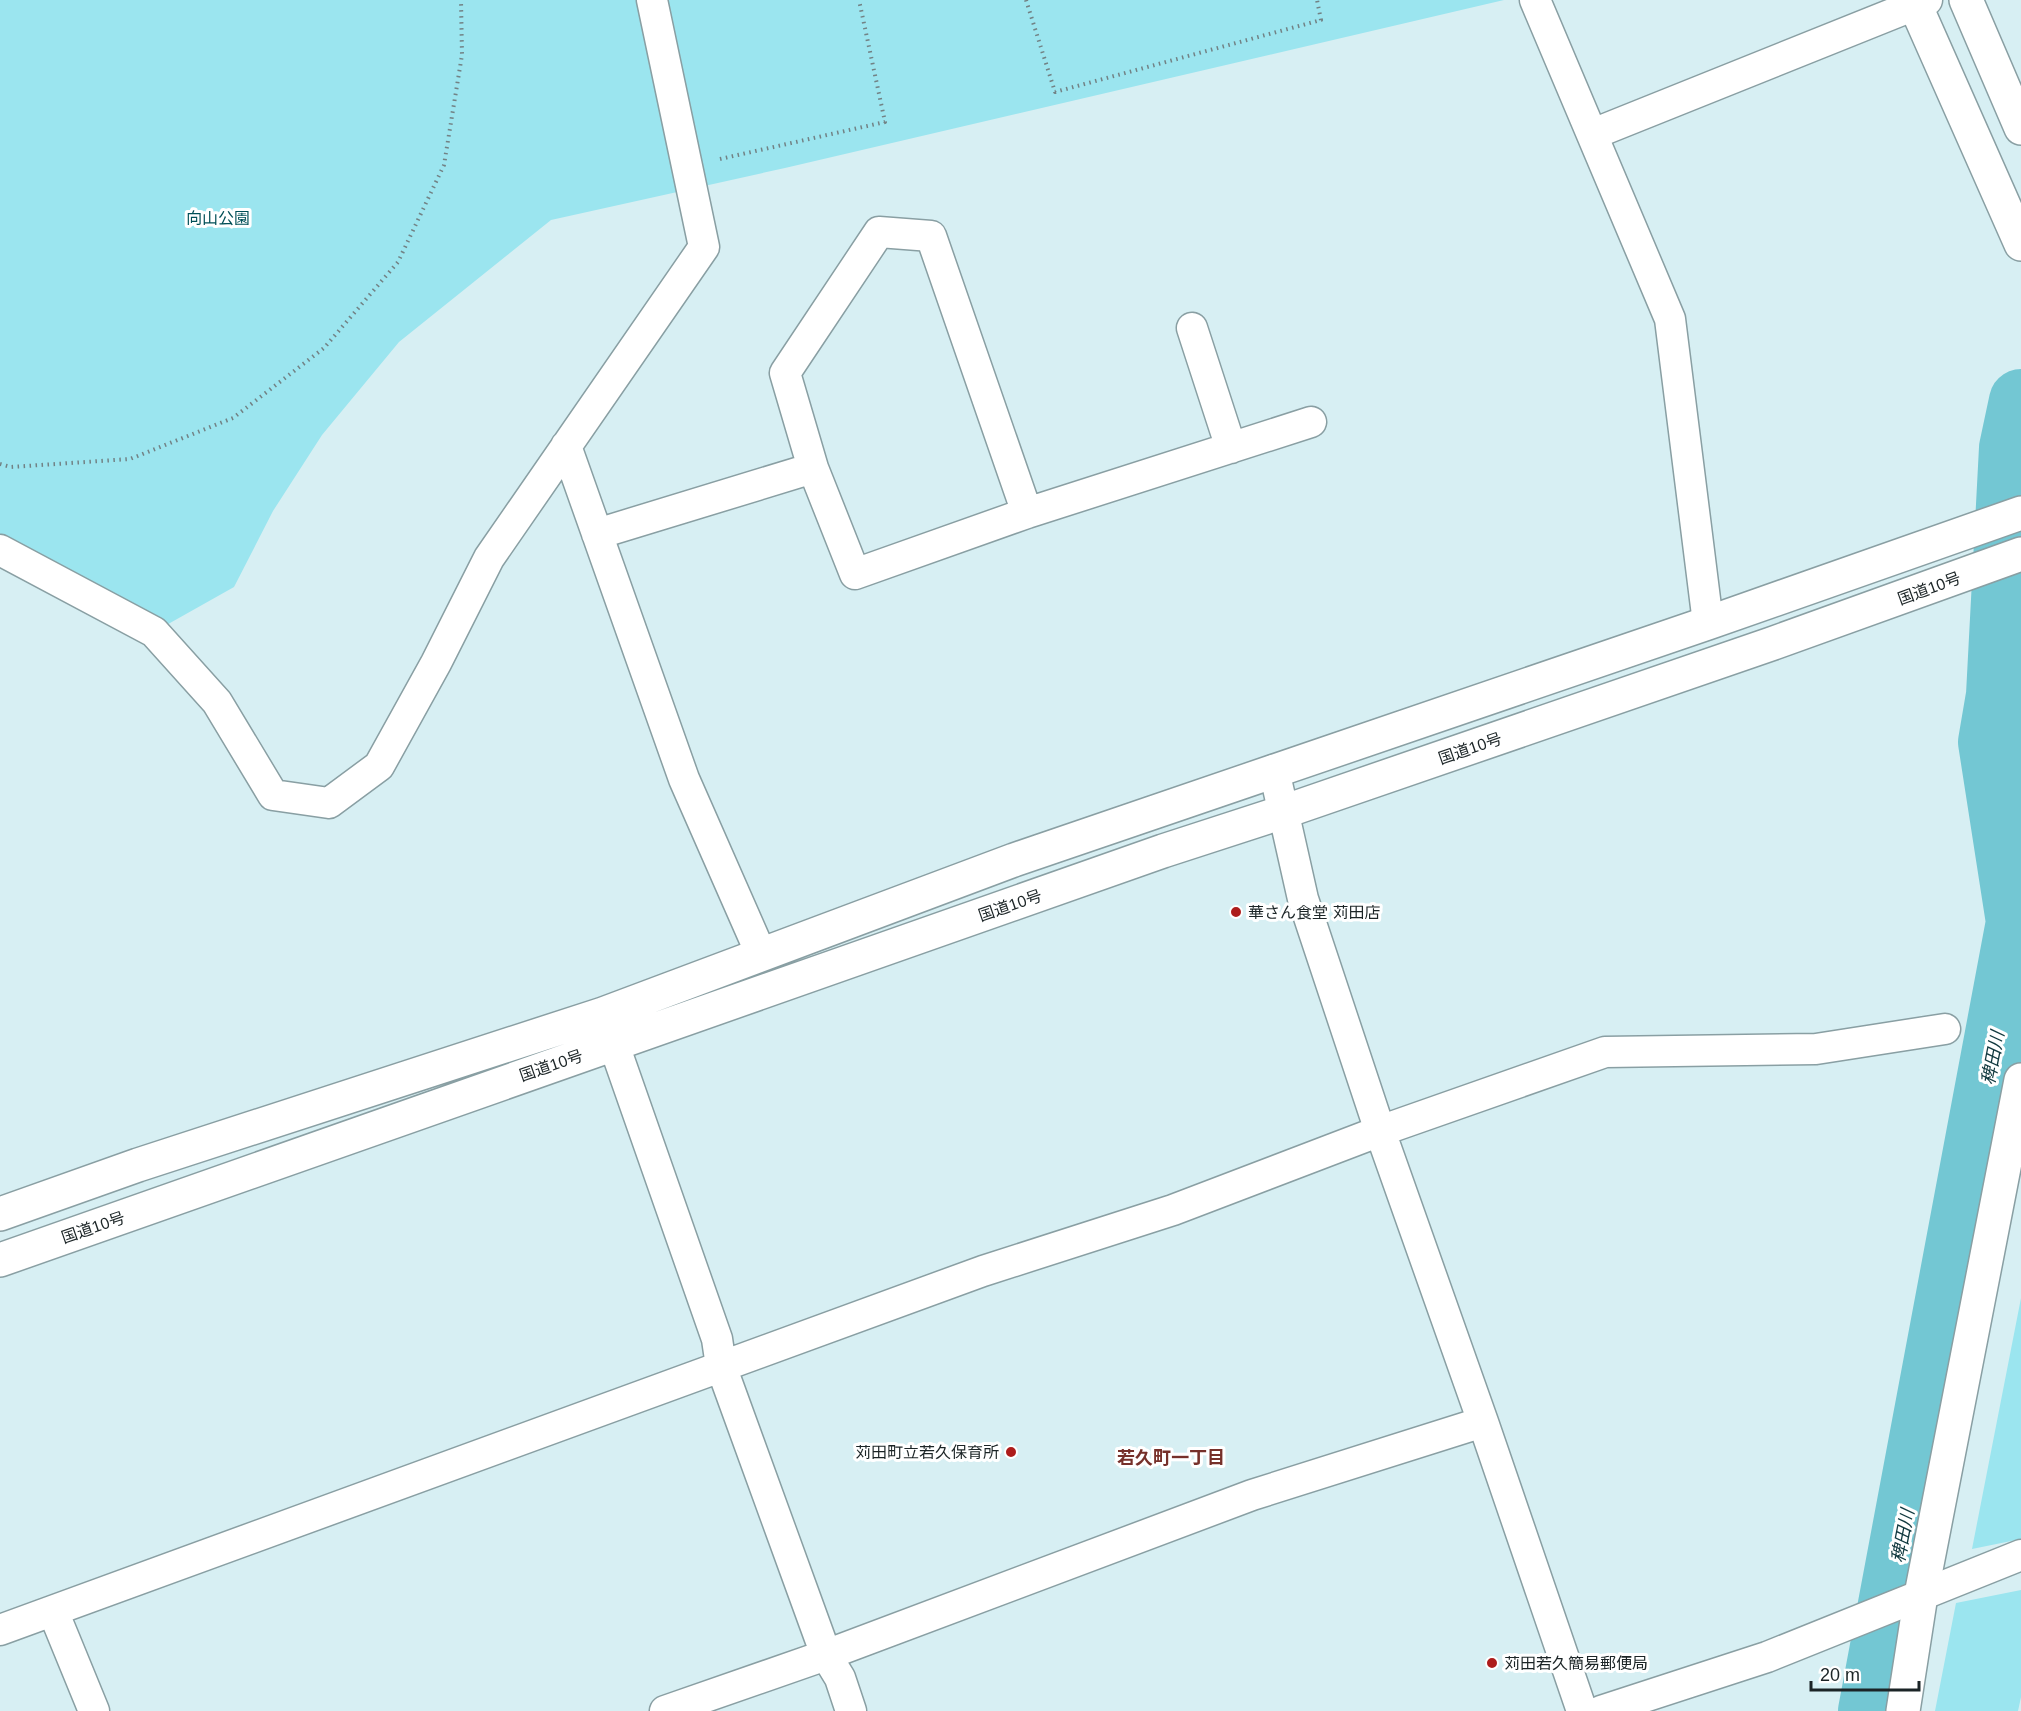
<svg xmlns="http://www.w3.org/2000/svg" width="2021" height="1711" viewBox="0 0 2021 1711" font-family="Helvetica,'Noto Sans JP',sans-serif">
	<style>
		.green { fill: #9be5ef }
		.lines { fill: none; stroke-linecap: round; stroke-linejoin: round }
		.river { stroke: #73c7d3; stroke-width: 64 }
		.minor-casing { stroke: #899fa3; stroke-width: 33 }
		.tertiary-casing { stroke: #899fa3; stroke-width: 36 }
		.trunk-casing { stroke: #899fa3; stroke-width: 36 }
		.path { stroke: #728285; stroke-width: 4; stroke-dasharray: 1.5 4.5; stroke-linecap: butt }
		.minor { stroke: #fff; stroke-width: 30 }
		.tertiary { stroke: #fff; stroke-width: 33 }
		.trunk { stroke: #fff; stroke-width: 33 }
		.poi-dot { fill: #ad1c1b; stroke: #fff; stroke-width: 2 }
		.labels { text-anchor: middle; stroke-width: 6; stroke-linejoin: round; paint-order: stroke }
		.park-label { font-size: 16px; fill: #004f57; stroke: #fff }
		.street-label { font-size: 16px; fill: #1b2426; stroke: #fff }
		.poi-label { font-size: 16px; fill: #1b2426; stroke: #fff; text-anchor: start }
		.water-label { font-size: 18px; font-style: italic; fill: #10383e; stroke: #fff }
		.neighbourhood-label { font-size: 18px; font-weight: bold; fill: #76302a; stroke: #fff }
	</style>
	<rect width="100%" height="100%" fill="#d7eff3"/>
	<path class="green" d="M0,0h1504l-719,168 -234,52 -152,122 -77,93 -49,76 -39,76 -80,45 -154,-82z
		M2021,1298v241l-49,10z
		M2021,1590v107l-3,14h-83l21,-108z"/>
	<g class="lines">
		<path class="river" d="M1870,1711l148,-789 -28,-180 8,-47 13,-247 10,-47"/>
		<defs>
			<path id="minor" d="M1535,0l135,319 38,304
				M1593,134l334,-134
				M1192,328l39,120
				M566,446l118,333 77,175
				M813,468l42,106 172,-61
				M597,534l216,-66 -28,-95 94,-141 52,4 96,277 284,-91
				M0,550l154,82 63,70 56,93 56,8 50,-37 57,-103 53,-105 215,-311 -52,-247
				M1274,770l29,129 77,232 103,291 99,289
				M606,1022l111,317 4,27 105,289 14,23 11,33
				M53,1611l41,100
				M0,1630l983,-359 190,-61 207,-79 225,-79 211,-3 129,-20
				M665,1711l161,-56 426,-160 231,-73
				M1601,1711l166,-54 254,-102"/>
			<path id="tertiary" d="M1913,0l108,244
				M1966,0l55,128
				M1903,1711l18,-116 100,-515"/>
			<path id="trunk" d="M0,1214l138,-49 465,-151 411,-154 694,-237 313,-110
				M0,1260l1163,-409 120,-39 488,-168 250,-90"/>
		</defs>
		<use href="#minor" class="minor-casing"/>
		<use href="#tertiary" class="tertiary-casing"/>
		<use href="#trunk" class="trunk-casing"/>
		<path class="path" d="M1026,0l29,92 266,-72 -4,-20
			M720,159l165,-37 -26,-122
			M0,464l11,3 119,-8 103,-41 91,-70 74,-86 46,-97 18,-110 -1,-55"/>
		<use href="#minor" class="minor"/>
		<use href="#tertiary" class="tertiary"/>
		<use href="#trunk" class="trunk"/>
	</g>
	<g class="poi-dot">
		<circle cx="1236" cy="912" r="6"/>
		<circle cx="1011" cy="1452" r="6"/>
		<circle cx="1492" cy="1663" r="6"/>
	</g>
	<g class="labels">
		<g class="park-label">
			<text x="218" y="224">向山公園</text>
		</g>
		<g class="street-label">
			<text transform="translate(1929 588) rotate(-20)" y="6">国道10号</text>
			<text transform="translate(1470 748) rotate(-19)" y="6">国道10号</text>
			<text transform="translate(1010 905) rotate(-19)" y="6">国道10号</text>
			<text transform="translate(551 1065) rotate(-19)" y="6">国道10号</text>
			<text transform="translate(93 1227) rotate(-19)" y="6">国道10号</text>
		</g>
		<g class="poi-label">
			<text x="1248" y="918">華さん食堂 苅田店</text>
			<text x="999" y="1458" text-anchor="end">苅田町立若久保育所</text>
			<text x="1504" y="1669">苅田若久簡易郵便局</text>
		</g>
		<g class="water-label">
			<text transform="translate(1993 1058) rotate(-79)" y="6">稗田川</text>
			<text transform="translate(1903 1536) rotate(-79)" y="6">稗田川</text>
		</g>
		<g class="neighbourhood-label">
			<text x="1171" y="1464">若久町一丁目</text>
		</g>
	</g>
	<path d="M1811 1681v9h108v-9" fill="none" stroke="#1b2426" stroke-width="3"/>
	<text x="1820" y="1681" font-size="18" fill="#1b2426" stroke="#ffffff" stroke-width="4.5" paint-order="stroke">20 m</text>
</svg>
